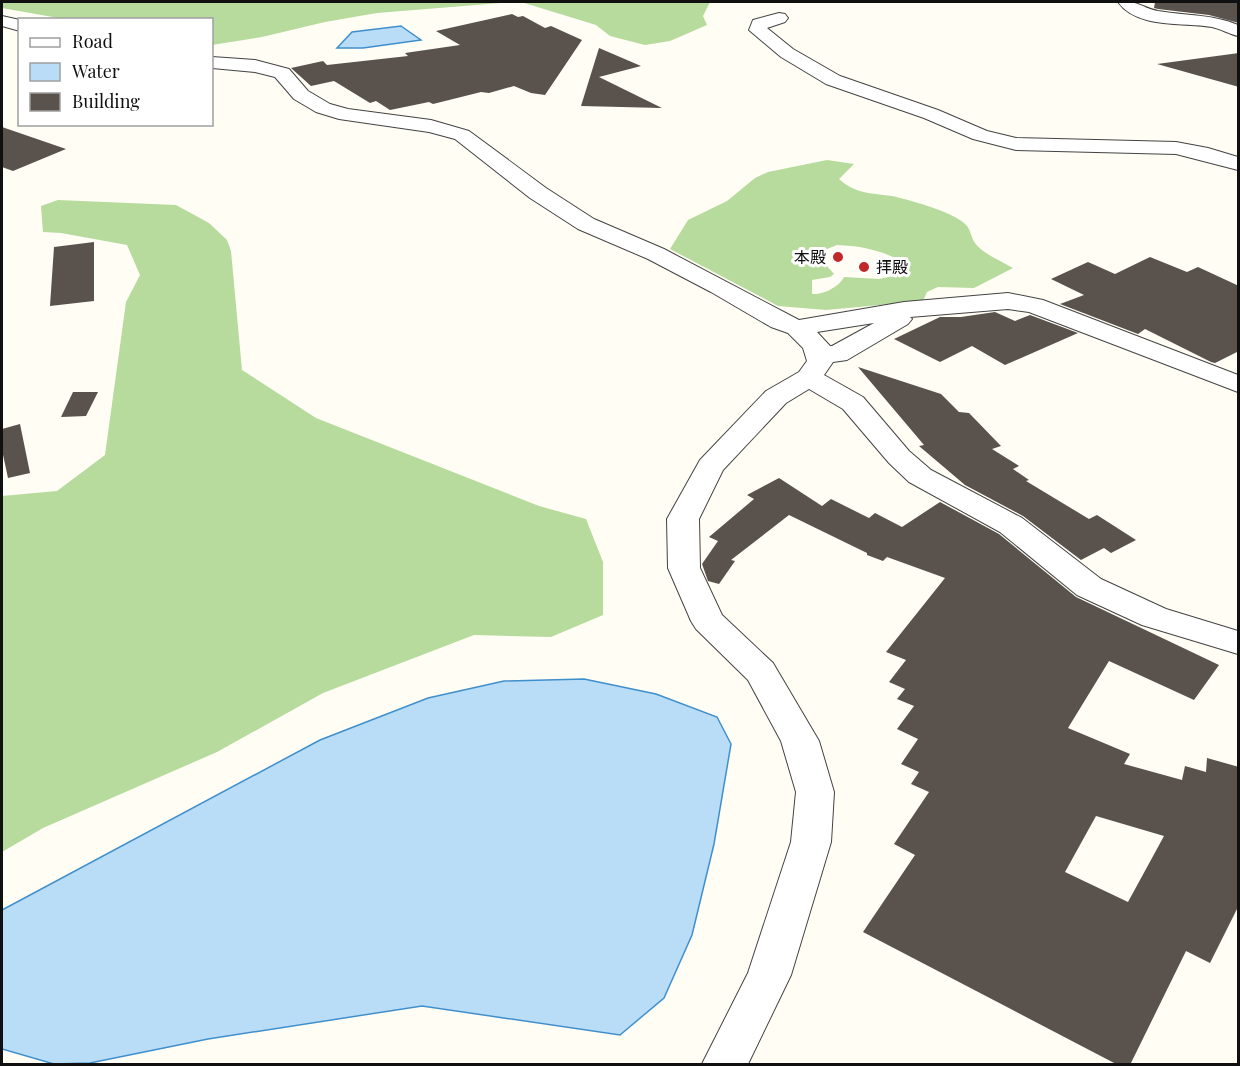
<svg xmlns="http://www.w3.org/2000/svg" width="1240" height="1066" viewBox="0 0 1240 1066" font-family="'Playfair Display','Noto Sans JP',serif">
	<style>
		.forest { fill: #b6db9c; fill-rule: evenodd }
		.water { fill: #b9ddf6; stroke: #408fcd; stroke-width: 1.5 }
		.building { fill: #59524d; fill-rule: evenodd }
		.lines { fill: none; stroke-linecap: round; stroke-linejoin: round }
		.minor-casing { stroke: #434343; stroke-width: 2 }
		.minor { fill: #fff; fill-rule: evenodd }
		.poi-dot { fill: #c12829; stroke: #fff; stroke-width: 2 }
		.labels { text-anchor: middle; stroke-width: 6; stroke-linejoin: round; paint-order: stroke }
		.far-poi-label { font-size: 16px; fill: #101010; stroke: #fff; text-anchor: end }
	</style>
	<rect width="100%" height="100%" fill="#fffdf4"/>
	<path class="forest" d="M2,2h512l-137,11 -52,9 -63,15 -50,8v-25l-148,-1 -62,-11z
		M521,2h189l-7,14 4,9 -37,16 -25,4 -35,-9 -14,-11z
		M827,160l27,4 -15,15c21,19 39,12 65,20 15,4 54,15 63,27 4,5 4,12 8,17 8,11 26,18 38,25l-39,20 -36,-1 -11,5 -4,9 -97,9 -48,-4 -108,-57 18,-29 39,-19 28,-23 13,-6zM837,245c22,1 40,4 60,14l2,16 -20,4 -35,-2c-5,10 -21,18 -32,17v-14l18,-3 4,-3 -16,-18 4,-5z
		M58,200l118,5 33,18 18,17 4,11 11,119 74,48 223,88 47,13 17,43v53l-52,22 -77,-2 -151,58 -106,59 -174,76 -41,24v-356l55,-5 48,-36 21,-153 14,-27 -13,-30 -66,-12 -18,-1 -2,-26z"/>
	<path class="water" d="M401,26l20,14 -58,8h-26l15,-16z
		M584,679l72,15 61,23 14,27 -17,100 -22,91 -28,63 -44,37 -198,-29 -214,33 -118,24 -36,1 -52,-15v-139l318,-170 108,-42 76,-17z"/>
	<path class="building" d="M1155,2h84v21l-30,-8 -51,-6 -4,-1z
		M512,14l6,3 5,-1 22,12 6,-2 31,14 -37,55 -14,-2 -17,-7 -25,7 -8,-1 -48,12 -4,-2 -39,8 -14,-9 -6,2 -36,-22 -23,5 -20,-18 32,-7 4,4 81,-9 -3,-3 55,-8 -24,-14z
		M599,48l42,18 -42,11 63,31 -81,-2z
		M1239,53v34l-82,-23z
		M2,127l64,22 -53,22 -11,-4z
		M94,242v59l-44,5 4,-59z
		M1150,257l37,15 11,-5 41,19v65l-24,12 -4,-1 -66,-33 -7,5 -78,-30 24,-9 -33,-16 37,-17 27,12z
		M995,312l20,9 15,-6 48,18 -73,32 -33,-19 -32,16 -46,-23 46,-22h21z
		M858,367l83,27 18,18 10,1 32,33 -9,3 27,17 -6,3 16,11 -3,1 63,38 8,-4 39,25 -25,13 -7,-5 -23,12 -58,-44 -58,-31 -46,-39 5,-1z
		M73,392h25l-12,24 -25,1z
		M20,424l10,49 -22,5 -6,-28v-21z
		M779,478l43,28 9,-7 38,19 6,-5 27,14 38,-25 59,32 77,63 143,68 -25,35 -85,-39 -41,67 62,26 -6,10 58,16 3,-14 21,6 1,-14 32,9v138l-29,58 -24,-12 -56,114h-12l-255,-133 52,-77 -21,-11 35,-52 -18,-8 8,-12 -18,-8 17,-25 -21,-10 17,-23 -17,-7 8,-10 -16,-7 17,-22 -20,-8 59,-74 -58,-21 -4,4 -16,-6v-2l-78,-38 -58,45 4,1 -16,23 -11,-3 -6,-17 16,-23 -9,-4 45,-38 -7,-4zM1096,816l68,20 -36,66 -63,-30z"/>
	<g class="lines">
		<defs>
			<path id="minor" d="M1118,2c20,-2 22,5 40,9 28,5 55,3 80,14v11c-9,-2 -17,-7 -26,-9 -29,-5 -75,2 -94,-25z
				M779,13l6,1 3,4 -3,4 -18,6 26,21 47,27 98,34 49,21 29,7 160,4 32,6 30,9v13l-62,-16 -160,-4 -43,-11 -49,-21 -98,-34 -45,-27 -32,-27 4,-10z
				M2,16l18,4v11l-18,-5z
				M212,57l43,3 34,9 19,22 22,13 18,5 83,11 38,11 77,57 48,31 70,30 135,71 105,-18 104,-9 35,7 195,75v17l-209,-80 -21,-3 -98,8 2,2 -4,5 -61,36 -14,2 -9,13 39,22 46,54 22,19 91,48 79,61 65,30 72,22v23l-96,-29 -65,-30 -77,-63 -91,-50 -20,-19 -46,-54 -34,-20 -23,14 -63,67 -24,49 1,49 22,47 51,48 46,78 15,51 -3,50 -40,133 -43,89h-46l46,-91 43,-131 5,-50 -15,-51 -33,-61 -52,-51 -5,-8 -23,-53 -1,-49 33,-59 66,-69 33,-19 8,-11 -4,-13 -15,-15 -17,-6 -60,-35 -63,-33 -70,-30 -48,-31 -75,-59 -26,-7 -90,-13 -23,-7 -22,-13 -19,-22 -20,-5 -43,-4zM874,323l-42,23h-2l-13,-14z"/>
		</defs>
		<use href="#minor" class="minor-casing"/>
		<use href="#minor" class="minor"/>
	</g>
	<g class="poi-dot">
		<circle cx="838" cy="257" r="6"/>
		<circle cx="864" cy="267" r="6"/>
	</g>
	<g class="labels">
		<g class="far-poi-label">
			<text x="826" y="263">本殿</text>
			<text x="876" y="273" text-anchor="start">拝殿</text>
		</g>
	</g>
	<rect width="1240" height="1066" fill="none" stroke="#101010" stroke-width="6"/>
	<rect x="18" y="18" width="195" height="108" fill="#ffffff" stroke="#9f9f9f" stroke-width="1.5"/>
	<rect x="30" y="38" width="30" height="9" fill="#ffffff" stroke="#9f9f9f" stroke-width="1.5"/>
	<text x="72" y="48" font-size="18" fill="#101010">Road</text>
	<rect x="30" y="63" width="30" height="18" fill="#b9ddf6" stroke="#9f9f9f" stroke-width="1.5"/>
	<text x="72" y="78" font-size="18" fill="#101010">Water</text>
	<rect x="30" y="93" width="30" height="18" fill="#59524d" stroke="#9f9f9f" stroke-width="1.5"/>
	<text x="72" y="108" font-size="18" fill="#101010">Building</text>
</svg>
